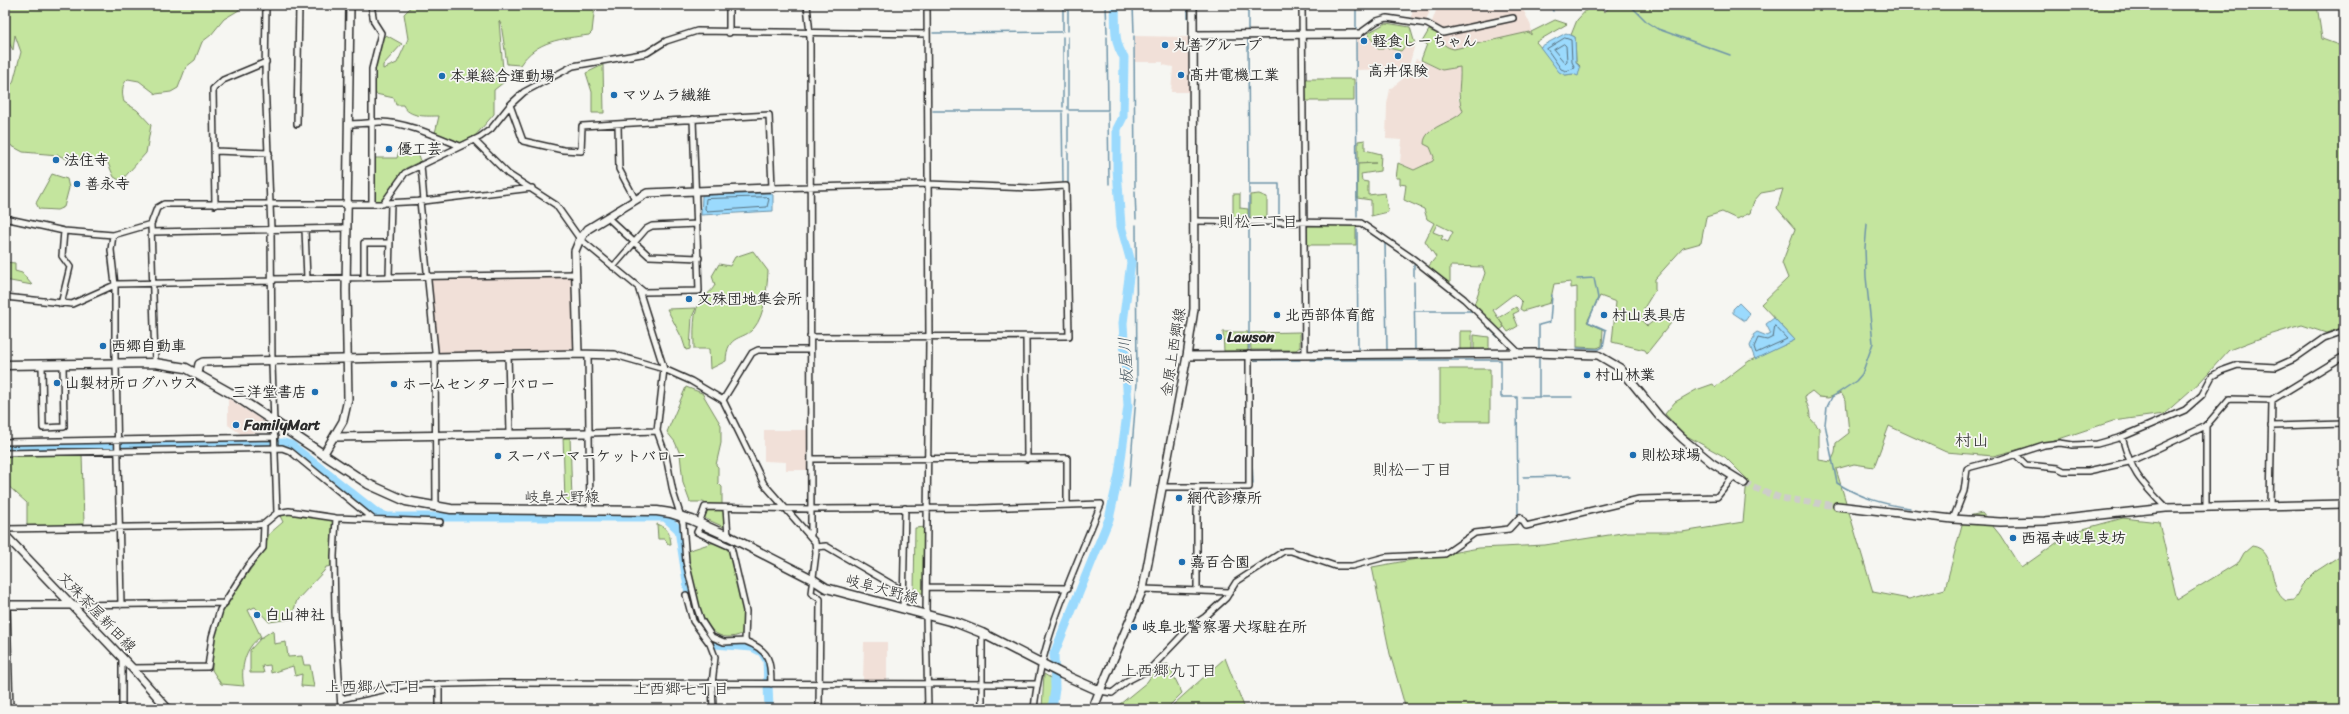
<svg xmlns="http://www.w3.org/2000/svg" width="2349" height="714" viewBox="0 0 2349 714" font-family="Sriracha,'Klee One',sans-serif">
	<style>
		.built { fill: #f1e0d8 }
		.green { fill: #c4e59e; stroke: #788864; fill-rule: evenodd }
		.water { fill: #9bdafd; stroke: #6e94a9 }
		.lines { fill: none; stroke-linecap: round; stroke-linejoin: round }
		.shore { stroke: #58717f; stroke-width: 1 }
		.stream { stroke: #6e94a9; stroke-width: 1.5 }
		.river { stroke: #9bdafd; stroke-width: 9 }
		.secondary-tunnel { stroke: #cdcdca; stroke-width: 7; stroke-dasharray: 7 3.5; stroke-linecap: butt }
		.street-casing { stroke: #2b2b2b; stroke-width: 8 }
		.secondary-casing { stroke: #2b2b2b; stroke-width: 10 }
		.primary-casing { stroke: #2b2b2b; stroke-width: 11 }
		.street { stroke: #f6f6f2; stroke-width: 5 }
		.secondary { stroke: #f6f6f2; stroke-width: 7 }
		.primary { stroke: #f6f6f2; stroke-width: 8 }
		.poi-dot { fill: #1f6fb2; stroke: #f6f6f2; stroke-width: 1.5 }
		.labels { text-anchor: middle; stroke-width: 3.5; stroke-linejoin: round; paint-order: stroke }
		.poi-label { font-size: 15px; font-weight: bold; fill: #2b2b2b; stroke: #f6f6f2; text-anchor: start }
		.street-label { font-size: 15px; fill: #2b2b2b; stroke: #f6f6f2 }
		.neighbourhood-label { font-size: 16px; fill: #2b2b2b; stroke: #f6f6f2 }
		.water-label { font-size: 16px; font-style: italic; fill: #475760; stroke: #f6f6f2 }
		.quarter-label { font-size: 17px; fill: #2b2b2b; stroke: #f6f6f2 }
	</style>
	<rect width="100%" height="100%" fill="#f6f6f2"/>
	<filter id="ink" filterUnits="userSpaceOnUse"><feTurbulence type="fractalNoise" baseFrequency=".025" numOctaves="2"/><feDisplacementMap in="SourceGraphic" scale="8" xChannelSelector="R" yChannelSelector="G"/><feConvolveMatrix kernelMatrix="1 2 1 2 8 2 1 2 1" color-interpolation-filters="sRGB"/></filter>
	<g filter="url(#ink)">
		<path class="built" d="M1412,5h20l-6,16 -11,-1 -3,-3z
			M1438,5h83l10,21v9l-3,-3 -58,15 -16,2 -8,-1 -5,-6 -1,-7 -11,-5z
			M1135,36l53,1 1,55h-18l2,-25 -10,-2v-3h-28z
			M1371,37l7,12 30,-6 7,1 -6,22 -6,6 -10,-3 -36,1v-32z
			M1416,59l26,11 18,-3 1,14 -3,17 5,13 -5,7 -23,10 -5,19 4,11 -1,3 -19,9 -14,-7 2,-23 -16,-1 1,-35 3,-15 15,-12z
			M573,275l2,71 -4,4 -134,3 -7,-73z
			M228,398l41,27v6l-28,3 -13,-9z
			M764,430h45l-1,40h-22v-8l-22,-1z
			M864,642h23v40l-24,-1z"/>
		<path class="green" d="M5,5h235l-1,5 -15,9 -13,16 -9,7 -7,18 -9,7 -8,21 -7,4 -15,2 -17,-13 -11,-2c-7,5 -6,16 -4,23l13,8 14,15 -5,28 -25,28 -7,-4 -7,-16h-36l-13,-6 -35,-3 -15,-8 -3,-4v-50l8,-7 8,-31 -6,-17 -2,15 -8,-14z
			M413,5h182l-3,27 -3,3c-28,4 -52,5 -69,30l-13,-1 -6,-40 -2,-3 5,61 -10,8v24l-19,22 -15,7 -25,-10 4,-17c-12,0 -30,2 -36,-11h-7l-2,-7 -23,-5 8,-52 7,-6 16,9 -19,21v4l14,-6 11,-24 -4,-25z
			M1591,5h6l7,7 9,-7h704l5,34 22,8v37l-6,6 6,39v198l-18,6 -24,-8 -36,11 -37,14 -29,32 -36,32 -51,7 -51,17 -69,18 -47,-4 -57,-26 -15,41 -20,-3 -18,5 37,123 36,7 36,-10 19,-72 18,-4 18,22 21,33 51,-36 51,-14 36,4 18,78 62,-38 5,-9 8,-7c26,3 15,44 34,55l8,-1 8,-15 13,-13 29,-19v156h-938l-16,-55 -18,-87 107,-19 66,-3 83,-13h54l61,-10 4,-43 -22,-22 -40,-22 -20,-21 10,-12 21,-12 17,-6 2,3 34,-26 46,-21 -34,-36 27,-26 -6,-15 13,-34 -18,-21 6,-19 -22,4 -7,8 -4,12 -13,6 -15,-7 -16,5 -5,26 -18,5 -28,31v11l-11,18 -1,14 4,4 20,-15 8,7 -28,35 -2,-3 -33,-8 4,-40 -16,-6 -13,26 16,7 -1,17 -5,2 -20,-1v-60l-6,1v-6l-17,2 -4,19 -27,8 -3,-2 2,-7 -8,-8 -21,16 11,17 -4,3 -26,-25 11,-32 -2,-6 -33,-1v18l-22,-17 8,-10 -11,-16 9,-18 -7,-4 -3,-10 -20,-9 2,-15 -6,-1v-6h-4l2,-15 16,7 19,-9 1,-4 -4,-10 -6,-3c0,-18 30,-21 39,-33 -7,-17 -2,-25 -3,-44l-18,3 -21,-10 6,-16 -5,-2 7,-12 11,5c2,9 5,12 14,14l75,-17 2,3v-3l24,-12 12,4 -31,18 29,33 9,-1 6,-8 -4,-4 -1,-25 -4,-2 6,-15zM1437,224l16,8 -5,10 -7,-3 2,-3 -10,-4zM1812,391l7,6 9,1 13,-5 5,8 3,32 -13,10 -1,10 -4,9 -12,-2v-32l-9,-10c0,-13 -5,-14 -5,-22z
			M1386,23l24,4 5,17 -7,-1 -7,8 -17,-4 -1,2h-5l-10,-16z
			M603,65l1,48h-12v-21l-6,-19z
			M1305,79h49v22h-48z
			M1365,140v10l16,4 -1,17 -19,3 1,7 6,1v13l17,-2 3,19 -17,4v-16l-14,-2 1,-34 18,-1h-18v-22z
			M399,151l20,4 2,6 -15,7 -23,34 -10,-1 1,-43h23z
			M52,174l15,5 2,9 -5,19 -7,3 -18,-1 -3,-6z
			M1233,194h7v14l8,1v9h-15z
			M1259,194l8,3v21l-17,1v-24z
			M1309,225h47v20h-49v-18z
			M753,251l15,20c-1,17 -3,44 -14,57 -11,13 -27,5 -28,33l-16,8 -1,-20h-15c0,-14 -2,-40 8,-50 6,-6 9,-7 13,-14l-3,-9 7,-12 11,2 5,-9z
			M5,262l10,1v8l7,2 10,12 -27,-5z
			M1516,307l3,4 -6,3 5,12 -10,6 -10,-14z
			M696,308l-4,9 -2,32 -4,1 -4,-12 -15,-29z
			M1460,331h12v20h-12z
			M1223,332h25v19h-24z
			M1300,332v15l-4,3h-45l-1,-17z
			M1474,335l15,2v13h-15z
			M1440,369h50v52h-50z
			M686,387l16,6 19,32v18l-5,22 2,2v16l4,4v19l-14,-1 -5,-3h-13l-7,-19 -3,-29 -5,-12 -8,-10z
			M570,435l2,66 -7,1 -2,-66z
			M82,454l2,70 -57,3v-24l-22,-20 2,-28z
			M706,509l19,2 -1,16 -20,-9z
			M288,513l43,6 2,2 -1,45 -6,1 -2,4 -27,29 -6,19 -22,3 -14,-15 -7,3 13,27c-16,9 -21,32 -17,49l-23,-2 -9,-14v-9l1,-19 9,-32 42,-60 5,-16 14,-12 -3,-6z
			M657,524c10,3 13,9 14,20h-3l-3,-5h-7z
			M926,527l-1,67 -11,-3 1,-63z
			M718,541l10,5c7,30 19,56 14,88 -10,4 -20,5 -29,-3 -14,-14 -27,-60 -26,-80z
			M273,630l1,14 12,-2 2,15 14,-1 2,9h6l4,22 -13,-1 1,-12 -7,2 -2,-10 -22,7 -1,-8 -8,1 2,7h-14v-23l11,-12z
			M1225,658l20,51h-75l4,-5z
			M1168,664l14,29 -16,16h-52l33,-27 11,-16z
			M1044,674l10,6 -5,29h-7z"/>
		<path class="water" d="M1566,33l9,4 1,25 4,6 -2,8 -5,-2 -8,1 -6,-3 -19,-25z
			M770,193l3,2v16l-72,4 1,-20z
			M1739,303l11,11 -5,7 -12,-8v-4z
			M1774,318l21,22 -40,19 -5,-13 4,-9 -1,-2 4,-3 10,4 4,-2 -5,-10z"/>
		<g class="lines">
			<path class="shore" d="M1565,38l6,2 1,22 3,6 -9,3 -5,-2 -14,-20z
				M1564,44l2,2 1,15 -2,2 -11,-13z
				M767,197l2,2 -2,8 -60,4 -2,-2 1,-10z
				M1775,326l12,13 -31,14 -2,-6 4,-9 9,2 6,-3z"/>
			<path class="stream" d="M1063,5v26
				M1106,5l1,28
				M1133,5l1,28
				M1188,5v13
				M1248,5v26
				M1356,5v27
				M1551,5l2,6
				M1630,5l17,17 11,7 72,26
				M1068,31v-26
				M933,33l128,-1
				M1356,35l1,182
				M1134,36l1,152
				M1063,37v70
				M1248,38l1,156
				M1068,109v-72
				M1069,110h39l-1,-73
				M933,111h130
				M1108,112l1,72
				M1062,113l1,69
				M1068,114v34
				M1068,183v-31
				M1250,184h29v34
				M1135,191l1,28
				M1249,197v21
				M1867,224l-2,24 1,29 7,66 -11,31 -6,7 -24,16 -5,10 -2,17 12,59c24,15 45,21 73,25
				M1249,225v124
				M1357,230l1,119
				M1366,230l19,13 2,106
				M1414,265v12
				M1577,279l17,-1 4,20 -10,24 18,8 -3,17 -4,2 -22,-1
				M1414,282l1,69
				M1415,311h57
				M1489,328l10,10
				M1539,349v-24l11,-3 2,-27
				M1539,359v38
				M1254,360h46
				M1310,360h191v37h16l1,119
				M1252,361v87
				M1522,397h50
				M1252,460l1,24
				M1523,477l49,-1
				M1129,487l8,-104 -1,-158
				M1170,490l7,-1"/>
			<path class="river" d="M5,447l279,-4 7,2 87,69 9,3h278l14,13 10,64 13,37 13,13 37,3 10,5 5,8 2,49
				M1052,709l3,-20 -1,-35 55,-135 10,-45 9,-68 -5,-83 8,-61 -10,-36 -4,-57v-40l6,-12 1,-60c-11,-14 -8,-34 -9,-52"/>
			<path class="secondary-tunnel" d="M1744,483l36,15 57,8"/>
			<defs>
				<path id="street" d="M266,5l-1,74 6,150 1,135 5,149
					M371,5l3,17 7,11 -9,36v135
					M729,5v28
					M807,5l3,29 1,501
					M927,5l2,333 -3,277 2,94
					M1302,5l3,349
					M1359,34l18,-13 10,-3 40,6 16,9 70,-15
					M510,105l13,36 40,9 18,1 1,-25 187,-11 3,73 156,-4 104,4 34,-2 3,150 -259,1
					M297,124l2,-119
					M348,124c11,0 21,-1 31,-2 24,-1 59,15 81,24
					M618,125l1,44 16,30
					M474,140l34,34 48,31 24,34 64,53 55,-1 -6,-172
					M215,151l54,2
					M421,165l3,36
					M420,201l15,150 1,157
					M386,203l38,-2 108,-13
					M215,205l-2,-116 10,-9 43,-18
					M607,217l42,39 50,2
					M5,221l4,-2 55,12 49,4 38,-11
					M1194,221l167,2 51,35 52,41 55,54
					M305,229l2,50
					M152,232l195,-4
					M113,235l-2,15 4,35v78
					M613,267l33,-38 6,-3 45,-2
					M389,277l2,-74
					M364,278v-35h25
					M272,279l303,-5
					M638,287l26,82 -7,62 9,25 7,36 10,31 3,39 11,46 4,12 11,17 12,5 21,-1 1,-30 -15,-64 -34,-15 2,-4
					M5,297l67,7 45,-20 156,-3
					M61,304l9,-37 -8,-11 2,-25
					M1026,337l1,122
					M588,354l2,157
					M508,355l2,78
					M615,355l49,14 27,12 32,19 41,84 51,58 1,11 -5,40 9,6 -1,110
					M116,363l5,242
					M155,363l-4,-139 6,-16 7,-4h219l22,-31 75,-36 11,-8 20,-25 13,-12 49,-26 74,-13 19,-12 31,-10 230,3
					M42,364l1,64 21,-1 -1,-63
					M723,400l29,-47 6,-3h51
					M2206,426v81
					M2271,426l73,-2
					M589,433l68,-2
					M2122,437c10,37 18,44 44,71
					M5,442l270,-5
					M5,453l277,-5 8,3 84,69
					M2016,455l10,10 32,3 6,3h24l41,-9 77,-36 23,-27 43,1 72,-44
					M812,459l255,-1v47
					M1162,487h87v-133
					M1197,487v103
					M2270,505l2,-105
					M726,508l2,28
					M336,518l-2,38 1,56 6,97
					M701,518l4,-11 106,2 169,-1 121,-4c-26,65 -60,134 -67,205
					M1953,519l11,-28 3,-22 4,-2 30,-8 43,-14 16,-2 13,2 24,-1 25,-7 63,-27 17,-15 10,-19 9,-5 17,-6 38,2 18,-8 30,-21 20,-7
					M5,529l252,-4 7,-1 13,-11 12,-2 47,7 104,4
					M816,547l10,-1 77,45
					M928,587l140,1
					M1143,589l87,3
					M686,595l7,26 17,23 5,13 -3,27 1,25
					M7,605l3,104
					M71,605l154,-2
					M903,609l2,-101
					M745,641c24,9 26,19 26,43
					M132,668l76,-1 4,-30 8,-27 27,-43 16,-19 1,-24
					M1100,691l12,2 15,-12 23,-12 40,-42 15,-10 21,-19 10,-16 48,-31h7l44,15h17l33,-9 60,-3 30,-21 34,-4 11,-12 6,9 113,-27 78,-2 16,-20
					M341,699l64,-14 91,-2 541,1
					M122,709v-52
					M439,709v-25
					M982,709v-76"/>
				<path id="secondary" d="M1193,35l166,-1
					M578,354l-3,-103 5,-12 8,-10 59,-36 125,-5
					M1187,356l347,-3 64,2 22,13 39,48 24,23 29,24 32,20
					M197,373l2,-9 4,-2 375,-8 37,1
					M334,437l255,-4
					M323,455l20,-34 5,-22 -2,-108 4,-286
					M1837,506l116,13 47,3 45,-1 121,-13 178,-4
					M5,535l127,133 36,41
					M5,605h66
					M1100,691l43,-102 44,-233 7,-47 -1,-304"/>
				<path id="primary" d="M5,365l150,-2 31,5 48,27 134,89 38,17 45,8 206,2 13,2 22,7 36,16 84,43 14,9 131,35 25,10 80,41 38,17 -7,18"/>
			</defs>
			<use href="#street" class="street-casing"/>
			<use href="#secondary" class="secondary-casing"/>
			<use href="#primary" class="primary-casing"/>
			<use href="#street" class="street"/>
			<use href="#secondary" class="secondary"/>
			<use href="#primary" class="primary"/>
		</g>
	</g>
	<g class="poi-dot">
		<circle cx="1364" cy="41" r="4"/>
		<circle cx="1165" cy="45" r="4"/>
		<circle cx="1398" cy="56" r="4"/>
		<circle cx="1181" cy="75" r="4"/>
		<circle cx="442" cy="76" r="4"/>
		<circle cx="614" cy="95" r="4"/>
		<circle cx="389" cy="149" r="4"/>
		<circle cx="56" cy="160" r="4"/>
		<circle cx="77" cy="184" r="4"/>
		<circle cx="689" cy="299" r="4"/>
		<circle cx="1277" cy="315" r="4"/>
		<circle cx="1604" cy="315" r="4"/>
		<circle cx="1219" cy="337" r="4"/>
		<circle cx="103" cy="346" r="4"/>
		<circle cx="1587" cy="375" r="4"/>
		<circle cx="57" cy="383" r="4"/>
		<circle cx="394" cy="384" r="4"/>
		<circle cx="315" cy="392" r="4"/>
		<circle cx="236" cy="425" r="4"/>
		<circle cx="1633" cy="455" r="4"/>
		<circle cx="498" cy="456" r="4"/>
		<circle cx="1179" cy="498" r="4"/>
		<circle cx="2013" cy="538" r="4"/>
		<circle cx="1182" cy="562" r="4"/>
		<circle cx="257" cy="615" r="4"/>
		<circle cx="1134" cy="627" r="4"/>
	</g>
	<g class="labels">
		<g class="poi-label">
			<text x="1372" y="46">軽食しーちゃん</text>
			<text x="1173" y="50">丸善グループ</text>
			<text x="1398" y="76" text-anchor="middle">高井保険</text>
			<text x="1189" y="80">髙井電機工業</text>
			<text x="450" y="81">本巣総合運動場</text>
			<text x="622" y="100">マツムラ繊維</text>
			<text x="397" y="154">優工芸</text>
			<text x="64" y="165">法住寺</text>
			<text x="85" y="189">善永寺</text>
			<text x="697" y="304">文殊団地集会所</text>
			<text x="1285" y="320">北西部体育館</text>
			<text x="1612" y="320">村山表具店</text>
			<text x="1227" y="342">Lawson</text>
			<text x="111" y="351">西郷自動車</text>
			<text x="1595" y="380">村山林業</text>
			<text x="65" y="388">山製材所ログハウス</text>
			<text x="402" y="389">ホームセンター バロー</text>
			<text x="307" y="397" text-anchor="end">三洋堂書店</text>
			<text x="244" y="430">FamilyMart</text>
			<text x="1641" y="460">則松球場</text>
			<text x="506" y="461">スーパーマーケットバロー</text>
			<text x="1187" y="503">網代診療所</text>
			<text x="2021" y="543">西福寺岐阜支坊</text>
			<text x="1190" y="567">嘉百合園</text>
			<text x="265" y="620">白山神社</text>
			<text x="1142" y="632">岐阜北警察署犬塚駐在所</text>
		</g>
		<g class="street-label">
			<text transform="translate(1173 352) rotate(-81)" y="5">金原上西郷線</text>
			<text x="562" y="502">岐阜大野線</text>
			<text transform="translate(882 589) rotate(15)" y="5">岐阜大野線</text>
			<text transform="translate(97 612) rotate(46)" y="5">文殊茶屋新田線</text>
		</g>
		<g class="neighbourhood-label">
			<text x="1258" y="227">則松二丁目</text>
			<text x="1412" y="475">則松一丁目</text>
			<text x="1169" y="676">上西郷九丁目</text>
			<text x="373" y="692">上西郷八丁目</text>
			<text x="681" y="694">上西郷七丁目</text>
		</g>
		<g class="water-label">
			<text transform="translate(1125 361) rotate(-93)" y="6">板屋川</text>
		</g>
		<g class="quarter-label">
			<text x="1972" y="446">村山</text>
		</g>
	</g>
	<rect width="2349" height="714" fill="none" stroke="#f6f6f2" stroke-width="20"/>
	<rect x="10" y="10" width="2329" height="694" fill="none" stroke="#2b2b2b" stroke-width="1.5" filter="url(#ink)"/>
</svg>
